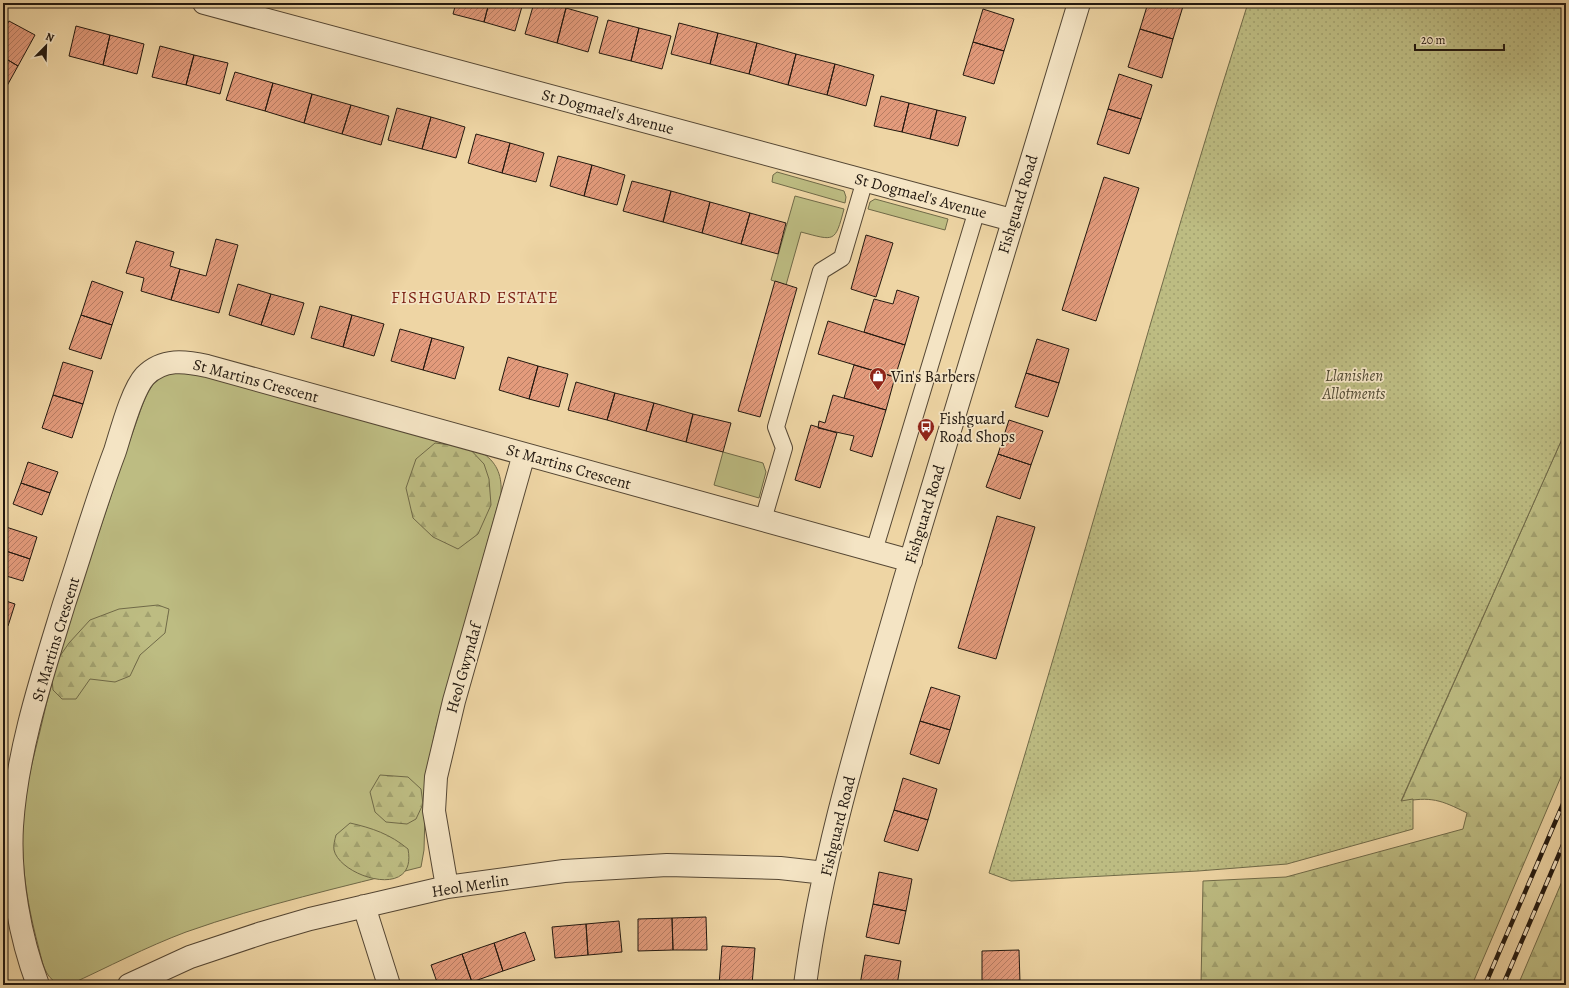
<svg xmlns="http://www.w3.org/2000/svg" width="1569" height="988" viewBox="0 0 1569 988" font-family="Alegreya,serif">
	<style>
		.green { fill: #bdbc82; stroke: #706a48 }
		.forest { fill: url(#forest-firs); stroke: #706a48 }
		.garden { fill: url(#garden-dots); stroke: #706a48 }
		.building { fill: url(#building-hatch); stroke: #22180f }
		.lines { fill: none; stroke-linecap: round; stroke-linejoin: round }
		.service-casing { stroke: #554734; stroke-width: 18 }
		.minor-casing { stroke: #554734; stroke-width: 24 }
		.service { stroke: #f4e4c4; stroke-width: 16 }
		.minor { stroke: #f4e4c4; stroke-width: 22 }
		.rail-casing { stroke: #22180f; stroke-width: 4.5 }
		.rail { stroke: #f4e4c4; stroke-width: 3; stroke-dasharray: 9; stroke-linecap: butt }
		.labels { text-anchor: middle; stroke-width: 3.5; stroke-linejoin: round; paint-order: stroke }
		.street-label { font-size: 16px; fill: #22180f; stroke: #f4e4c4 }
		.park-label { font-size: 16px; font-style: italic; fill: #504932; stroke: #f4e4c4 }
		.poi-label { font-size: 16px; fill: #22180f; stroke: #f4e4c4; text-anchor: start }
		.neighbourhood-label { font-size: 17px; letter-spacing: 1px; fill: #7a1f14; stroke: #f4e4c4 }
	</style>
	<defs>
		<pattern id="forest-firs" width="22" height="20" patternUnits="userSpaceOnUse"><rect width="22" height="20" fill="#bdbc82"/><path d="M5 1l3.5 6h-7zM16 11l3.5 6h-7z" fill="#a2a16f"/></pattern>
		<pattern id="garden-dots" width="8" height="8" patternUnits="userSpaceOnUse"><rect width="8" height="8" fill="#bdbc82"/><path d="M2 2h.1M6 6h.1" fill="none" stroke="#a2a16f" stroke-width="1.8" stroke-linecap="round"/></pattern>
		<pattern id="building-hatch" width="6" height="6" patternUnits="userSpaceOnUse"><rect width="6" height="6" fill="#e39b7c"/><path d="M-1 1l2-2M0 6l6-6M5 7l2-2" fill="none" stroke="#b87d64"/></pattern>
	</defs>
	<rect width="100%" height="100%" fill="#eed5a4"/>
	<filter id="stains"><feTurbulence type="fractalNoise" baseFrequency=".005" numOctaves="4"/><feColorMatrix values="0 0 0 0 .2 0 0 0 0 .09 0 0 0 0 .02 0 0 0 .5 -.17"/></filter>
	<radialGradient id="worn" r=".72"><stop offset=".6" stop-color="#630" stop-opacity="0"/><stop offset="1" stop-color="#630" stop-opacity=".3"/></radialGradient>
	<path class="green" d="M777,172l67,19 2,6 -1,6 -73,-21 1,-7z
		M795,196l49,13c-9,34 -9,32 -43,23l-15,53 -15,-5z
		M875,199l73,20 -3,11 -77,-21 2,-7z
		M173,371h13l298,83c14,10 18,23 17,40l-65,233 -10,49 -2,74 -3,17c-79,20 -159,38 -235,65 -40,15 -78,35 -117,53 -24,0 -26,-21 -31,-40 -12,-45 -19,-92 -14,-139 3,-25 10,-50 16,-75 17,-76 42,-149 67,-223 9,-28 18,-55 28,-82 5,-14 9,-28 17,-40 5,-8 13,-11 21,-15z
		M723,452l40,11 3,9 -7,26 -45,-13z"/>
	<path class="forest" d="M1566,430v335l-94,220h-271l2,-104 83,-4 177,-48 4,-16c-26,-13 -36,-17 -66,-11z
		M435,443l33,4 16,17 5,15 2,26 -13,29 -20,15 -25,-12 -20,-19 -7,-30 10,-29z
		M158,605l11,4 -4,24 -25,22 -10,21 -15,6 -25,-3 -14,20h-14l-9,-9 -2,-21 18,-26 21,-23 29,-11z
		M380,775l28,2 13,12 2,15 -7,15 -9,5 -21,-2 -11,-10 -5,-20z
		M350,823c22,5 40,11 58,26 10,52 -68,28 -74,1 -1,-4 1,-11 2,-15z
		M1566,872v113h-48z"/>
	<path class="garden" d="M1248,3h318v427l-165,371 12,-2v30l-126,35 -89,7 -187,10 -22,-8c89,-289 167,-582 259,-870z"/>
	<path class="building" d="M456,3h33l-5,19 -31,-8z
		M489,3h34l-8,28 -31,-9z
		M534,3h14l18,5 -9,35 -32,-9z
		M1148,3h36l-11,36 -33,-10z
		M566,8l32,9 -10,35 -31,-9z
		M983,9l31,10 -10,32 -31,-9z
		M608,20l31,8 -8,33 -32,-8z
		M9,21l26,14 -17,31 -15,-9v-25z
		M679,23l39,10 -8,31 -39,-10z
		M76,26l34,9 -7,30 -34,-9z
		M639,28l32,8 -9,33 -31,-8z
		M1140,29l33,10 -11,39 -34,-11z
		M718,33l39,10 -8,31 -39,-10z
		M110,35l34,9 -7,30 -34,-9z
		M973,42l31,9 -10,33 -31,-9z
		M757,43l39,11 -8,31 -39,-11z
		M160,46l34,9 -8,30 -34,-8z
		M796,54l39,10 -8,31 -39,-10z
		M194,55l34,8 -8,31 -34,-9z
		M3,57l15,9 -15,27z
		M835,64l39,11 -8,31 -39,-11z
		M235,72l38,11 -8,28 -39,-11z
		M1119,74l33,11 -11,34 -33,-10z
		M273,83l39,11 -8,29 -39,-12z
		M312,94l39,11 -9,29 -38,-11z
		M881,96l28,7 -7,29 -28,-6z
		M909,103l28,7 -7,29 -28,-7z
		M351,105l38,11 -8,29 -39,-11z
		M397,108l34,9 -9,32 -34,-9z
		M1108,109l33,10 -12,35 -32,-10z
		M937,110l29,7 -8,29 -28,-7z
		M431,117l34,10 -9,31 -34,-9z
		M476,134l34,9 -8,30 -34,-10z
		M510,143l34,10 -8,29 -34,-9z
		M558,156l34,9 -8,31 -34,-10z
		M592,165l33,10 -8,30 -33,-9z
		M1104,177l35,11 -43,133 -34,-11z
		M632,181l39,10 -8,31 -40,-11z
		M671,191l39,11 -8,31 -39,-11z
		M710,202l40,11 -9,31 -39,-11z
		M750,213l36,10 -8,31 -37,-10z
		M866,235l27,8 -17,54 -25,-8z
		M216,239l22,6 -19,68 -48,-13 9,-31 26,7z
		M136,241l38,11 -4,14 10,3 -9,31 -30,-9 3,-13 -18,-5z
		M92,281l31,11 -11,33 -31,-10z
		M775,281l22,7 -37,129 -22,-6z
		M238,284l33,10 -10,31 -32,-10z
		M897,290l22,7 -14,48 -41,-13 10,-33 19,5z
		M271,294l33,9 -10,32 -33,-10z
		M320,306l32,9 -9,32 -32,-9z
		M81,315l31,10 -11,34 -32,-10z
		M352,315l32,9 -10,32 -31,-9z
		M828,321l77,24 -10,32 -77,-23z
		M400,329l32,9 -9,32 -32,-9z
		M432,338l32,9 -9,32 -32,-9z
		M1037,339l32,10 -10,34 -33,-10z
		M508,357l30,9 -9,33 -30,-9z
		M63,362l30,9 -10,33 -30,-9z
		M854,365l41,12 -9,33 -42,-12z
		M538,366l30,8 -9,33 -30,-8z
		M1026,373l33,10 -11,34 -33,-10z
		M576,382l39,11 -8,27 -39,-10z
		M615,393l39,10 -8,28 -39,-11z
		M53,395l30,9 -11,34 -30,-10z
		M833,395l53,15 -14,47 -22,-7 4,-14 -36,-8 1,-7 6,2z
		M654,403l39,11 -7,28 -40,-11z
		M693,414l38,9 -8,29 -37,-10z
		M1009,420l34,11 -12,34 -33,-11z
		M811,425l26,8 -17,55 -25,-8z
		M998,454l33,11 -11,34 -34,-12z
		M28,462l30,10 -8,21 -29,-10z
		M21,483l29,10 -8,22 -29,-11z
		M997,516l38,11 -39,132 -38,-11z
		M6,527l31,10 -7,22 -27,-9v-13z
		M3,550l27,9 -7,22 -20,-6z
		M3,600l12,4 -7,22 -5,-2z
		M931,687l29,9 -10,34 -30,-9z
		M920,721l30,9 -11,34 -29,-10z
		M903,778l34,11 -9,31 -34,-10z
		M894,810l34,10 -10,31 -34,-10z
		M879,872l33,7 -6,32 -33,-7z
		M873,904l33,7 -7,33 -33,-7z
		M706,917l1,33h-34l-1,-32z
		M672,918l1,32 -35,1v-32z
		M619,921l3,31 -34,3 -2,-31z
		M586,924l2,31 -33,3 -3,-31z
		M525,932l10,28 -32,11 -9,-28z
		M494,943l9,28 -31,11 -10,-28z
		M722,946l33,2 -3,37h-33z
		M1019,950l1,33 -38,1v-33z
		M462,954l11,31h-35l-7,-20z
		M865,955l36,6 -4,24h-37z
		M1020,983v2h-37l-1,-1z"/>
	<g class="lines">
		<defs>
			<path id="service" d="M763,520l21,-72 -8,-21 45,-156 21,-13 23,-78
				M874,551l103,-341"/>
			<path id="minor" d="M204,3l808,217
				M447,887l-13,-76 2,-34 18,-76 70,-247
				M364,906l25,79
				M38,985c-18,-47 -29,-108 -26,-159 5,-75 30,-150 52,-222 17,-51 32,-103 51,-153 6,-19 17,-61 30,-75 18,-18 40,-15 62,-10l704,195
				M129,985l61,-28 72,-24 48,-14 137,-32 117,-16 103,-6 113,3 45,5
				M805,985c18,-137 61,-270 99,-403 57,-193 116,-386 175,-579"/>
		</defs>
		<use href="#service" class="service-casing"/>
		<use href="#minor" class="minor-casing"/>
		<use href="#service" class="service"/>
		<use href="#minor" class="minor"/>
		<defs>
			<path id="rail" d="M1485,985l81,-188
				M1503,985l63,-147"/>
		</defs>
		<use href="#rail" class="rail-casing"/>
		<use href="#rail" class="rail"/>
	</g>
	<defs>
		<symbol id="shop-pin" viewBox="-11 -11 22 30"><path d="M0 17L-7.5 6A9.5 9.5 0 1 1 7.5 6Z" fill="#8f2418" stroke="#f4e4c4"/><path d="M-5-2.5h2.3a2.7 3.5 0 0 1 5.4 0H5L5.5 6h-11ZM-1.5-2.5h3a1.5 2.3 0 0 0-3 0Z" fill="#fff"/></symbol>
		<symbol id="bus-pin" viewBox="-11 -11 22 30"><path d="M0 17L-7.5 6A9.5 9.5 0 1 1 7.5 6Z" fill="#8f2418" stroke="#f4e4c4"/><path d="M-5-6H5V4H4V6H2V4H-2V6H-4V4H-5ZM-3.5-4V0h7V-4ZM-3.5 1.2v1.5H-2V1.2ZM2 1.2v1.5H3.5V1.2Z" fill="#fff"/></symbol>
	</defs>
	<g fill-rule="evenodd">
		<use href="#shop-pin" x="868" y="366" width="20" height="27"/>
		<use href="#bus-pin" x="916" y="417" width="20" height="27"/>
	</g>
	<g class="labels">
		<g class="street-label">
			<text transform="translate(608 111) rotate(15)" y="6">St Dogmael's Avenue</text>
			<text transform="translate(921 195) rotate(15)" y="6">St Dogmael's Avenue</text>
			<text transform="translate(1017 204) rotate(-73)" y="6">Fishguard Road</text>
			<text transform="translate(256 380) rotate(15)" y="6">St Martins Crescent</text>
			<text transform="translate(569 466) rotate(16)" y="6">St Martins Crescent</text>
			<text transform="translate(924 514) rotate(-73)" y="6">Fishguard Road</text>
			<text transform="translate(55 639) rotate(-73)" y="6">St Martins Crescent</text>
			<text transform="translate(463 668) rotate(-74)" y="6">Heol Gwyndaf</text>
			<text transform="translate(837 826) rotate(-76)" y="6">Fishguard Road</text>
			<text transform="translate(470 885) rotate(-9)" y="6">Heol Merlin</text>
		</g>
		<g class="park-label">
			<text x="1354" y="381">Llanishen<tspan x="1354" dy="18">Allotments</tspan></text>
		</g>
		<g class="poi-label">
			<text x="891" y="382">Vin's Barbers</text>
			<text x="939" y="424">Fishguard<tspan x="939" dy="18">Road Shops</tspan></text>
		</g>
		<g class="neighbourhood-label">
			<text x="475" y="303">FISHGUARD ESTATE</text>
		</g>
	</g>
	<rect width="1569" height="988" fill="none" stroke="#eed5a4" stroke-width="16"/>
	<rect x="4" y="4" width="1561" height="980" fill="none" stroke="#22180f" stroke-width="2"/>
	<rect x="8" y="8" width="1553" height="972" fill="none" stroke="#22180f"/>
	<g transform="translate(46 46) rotate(23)" stroke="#f4e4c4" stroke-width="3" paint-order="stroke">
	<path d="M0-3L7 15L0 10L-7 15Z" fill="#22180f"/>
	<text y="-6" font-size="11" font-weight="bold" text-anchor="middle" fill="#22180f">N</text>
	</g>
	<path d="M1415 44v6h89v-6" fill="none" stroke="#22180f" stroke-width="2"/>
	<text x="1421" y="44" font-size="12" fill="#22180f" stroke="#f4e4c4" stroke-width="3" paint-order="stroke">20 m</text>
	<rect width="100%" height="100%" filter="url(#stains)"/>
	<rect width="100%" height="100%" fill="url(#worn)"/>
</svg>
